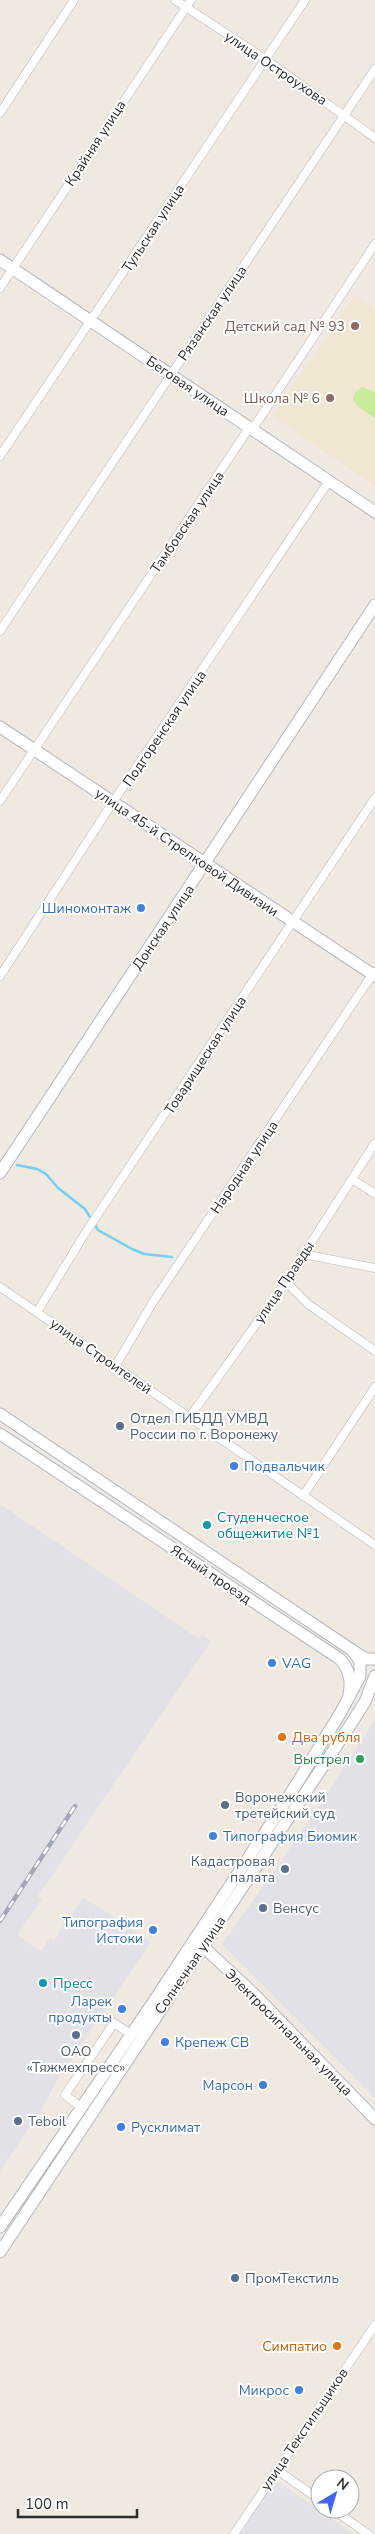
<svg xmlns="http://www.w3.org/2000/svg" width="375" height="2534" viewBox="0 0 375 2534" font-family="'Nunito Sans',sans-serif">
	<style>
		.industrial { fill: #e3e1e8 }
		.education { fill: #f0e6d1 }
		.pitch { fill: #c9ec9a }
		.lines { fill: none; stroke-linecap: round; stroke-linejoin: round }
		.stream { stroke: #75cff0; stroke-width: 2.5 }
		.street-casing { stroke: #b4b7c1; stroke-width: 9 }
		.secondary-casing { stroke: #b4b7c1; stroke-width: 13 }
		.street { stroke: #fff; stroke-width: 8 }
		.secondary { stroke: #fff; stroke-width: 11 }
		.rail-casing { stroke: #a3a6b8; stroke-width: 4.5 }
		.rail { stroke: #fff; stroke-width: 2.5; stroke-dasharray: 8; stroke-linecap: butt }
		.education-dot { fill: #8d6e63; stroke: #fff; stroke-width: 2 }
		.shop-dot { fill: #3f7fe0; stroke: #fff; stroke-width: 2 }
		.service-dot { fill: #5c6f8a; stroke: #fff; stroke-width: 2 }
		.culture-dot { fill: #0f9aa8; stroke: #fff; stroke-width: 2 }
		.food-dot { fill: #e8710a; stroke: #fff; stroke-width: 2 }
		.leisure-dot { fill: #2e9e5b; stroke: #fff; stroke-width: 2 }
		.labels { text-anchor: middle; stroke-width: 4; stroke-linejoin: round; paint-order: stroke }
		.street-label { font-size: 14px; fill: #2e2e2e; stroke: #fff }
		.education-label { font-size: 14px; fill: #785e54; stroke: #fff; text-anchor: end }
		.shop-label { font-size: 14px; fill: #366cbe; stroke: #fff; text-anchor: end }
		.service-label { font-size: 14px; fill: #4e5e75; stroke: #fff; text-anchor: start }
		.culture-label { font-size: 14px; fill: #0d838f; stroke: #fff; text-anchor: start }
		.food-label { font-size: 14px; fill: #c56008; stroke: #fff; text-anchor: start }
		.leisure-label { font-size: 14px; fill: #27864d; stroke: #fff; text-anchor: end }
	</style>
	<rect width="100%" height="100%" fill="#efe9e1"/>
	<path class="industrial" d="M0,1504l199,135 3,-4 9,6 -173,255 4,3 -25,36 24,16 9,-13 4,2 29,-43 68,45 -93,137 -17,31 -41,61z
		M375,1720v378l-153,-154 85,-120z
		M275,2480l79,54h-114z"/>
	<path class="education" d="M355,295l20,14v177l-103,-70z"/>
	<path class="pitch" d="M362,387l13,5v26l-17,-11 -5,-7 2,-8z"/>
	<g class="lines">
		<path class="stream" d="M17,1165l20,4 9,5 12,14 27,21 13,21 34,19 12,5 28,3"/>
		<defs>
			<path id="street" d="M175,0l90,59 110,79
				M0,113l74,-113
				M0,288l191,-288
				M0,456l305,-456
				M0,631l375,-562
				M0,801l249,-373 7,-4 4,-6 115,-174
				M0,976l113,-174 216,-321
				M352,1179l23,15
				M303,1254l72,14
				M286,1282l22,22 67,47
				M0,1287l375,258
				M37,1312l47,-77 291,-437
				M116,1365l37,-63 221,-330
				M189,1418l97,-136 89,-139
				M303,1496l72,-109
				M81,2107l-16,-12 49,-72 18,12
				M277,2470l43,30
				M332,2509l36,25
				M234,2534l141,-209"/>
			<path id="secondary" d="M0,260l375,252
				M0,727l375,249
				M0,1173l375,-568
				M0,1414l358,240 8,5h9
				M0,1434l340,225c9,10 12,22 9,35
				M198,1942l56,52 121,125
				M0,2227l154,-226 135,-205 52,-84 19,-36v-15l-8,-11
				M0,2252l349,-525 16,-25 10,-26"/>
		</defs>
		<use href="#street" class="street-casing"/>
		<use href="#secondary" class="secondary-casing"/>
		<use href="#street" class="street"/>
		<use href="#secondary" class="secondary"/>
		<defs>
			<path id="rail" d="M0,1921l75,-115"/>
		</defs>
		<use href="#rail" class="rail-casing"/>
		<use href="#rail" class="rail"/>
	</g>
	<g class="education-dot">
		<circle cx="355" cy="326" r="5"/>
		<circle cx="330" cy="398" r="5"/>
	</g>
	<g class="shop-dot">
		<circle cx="141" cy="908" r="5"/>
		<circle cx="234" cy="1466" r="5"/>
		<circle cx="272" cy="1663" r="5"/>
		<circle cx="213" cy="1836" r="5"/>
		<circle cx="153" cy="1930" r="5"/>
		<circle cx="122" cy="2009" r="5"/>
		<circle cx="165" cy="2042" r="5"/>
		<circle cx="263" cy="2085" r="5"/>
		<circle cx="121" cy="2127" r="5"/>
		<circle cx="299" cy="2390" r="5"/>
	</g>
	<g class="service-dot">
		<circle cx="120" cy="1426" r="5"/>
		<circle cx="225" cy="1805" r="5"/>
		<circle cx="285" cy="1869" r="5"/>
		<circle cx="263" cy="1908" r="5"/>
		<circle cx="76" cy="2035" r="5"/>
		<circle cx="18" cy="2121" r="5"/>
		<circle cx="235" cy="2278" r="5"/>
	</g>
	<g class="culture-dot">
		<circle cx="207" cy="1525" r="5"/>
		<circle cx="43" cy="1983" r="5"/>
	</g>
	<g class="food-dot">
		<circle cx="282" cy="1737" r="5"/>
		<circle cx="337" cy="2346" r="5"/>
	</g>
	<circle class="leisure-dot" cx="360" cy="1759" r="5"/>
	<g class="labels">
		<g class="street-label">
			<text transform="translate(276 68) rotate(34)" y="5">улица Остроухова</text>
			<text transform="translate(95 143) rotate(-57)" y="5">Крайняя улица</text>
			<text transform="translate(153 228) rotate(-57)" y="5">Тульская улица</text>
			<text transform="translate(212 313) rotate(-56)" y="5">Рязанская улица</text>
			<text transform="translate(188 386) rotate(34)" y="5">Беговая улица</text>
			<text transform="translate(187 522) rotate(-56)" y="5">Тамбовская улица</text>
			<text transform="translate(164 728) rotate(-56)" y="5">Подгоренская улица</text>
			<text transform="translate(187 852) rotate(34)" y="5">улица 45-й Стрелковой Дивизии</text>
			<text transform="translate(163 927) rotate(-56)" y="5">Донская улица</text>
			<text transform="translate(205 1055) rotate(-57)" y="5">Товарищеская улица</text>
			<text transform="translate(244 1167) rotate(-56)" y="5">Народная улица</text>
			<text transform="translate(284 1282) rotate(-56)" y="5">улица Правды</text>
			<text transform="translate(101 1356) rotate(35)" y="5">улица Строителей</text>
			<text transform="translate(211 1574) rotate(34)" y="5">Ясный проезд</text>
			<text transform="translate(190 1965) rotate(-56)" y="5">Солнечная улица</text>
			<text transform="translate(289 2032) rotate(45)" y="5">Электросигнальная улица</text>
			<text transform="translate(304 2429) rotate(-56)" y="5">улица Текстильщиков</text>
		</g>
		<g class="education-label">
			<text x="345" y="331">Детский сад № 93</text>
			<text x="320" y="403">Школа № 6</text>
		</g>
		<g class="shop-label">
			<text x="131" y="913">Шиномонтаж</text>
			<text x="244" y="1471" text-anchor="start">Подвальчик</text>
			<text x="282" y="1668" text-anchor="start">VAG</text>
			<text x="223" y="1841" text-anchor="start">Типография Биомик</text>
			<text x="143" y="1927">Типография<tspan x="143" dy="16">Истоки</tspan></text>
			<text x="112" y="2006">Ларек<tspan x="112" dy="16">продукты</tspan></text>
			<text x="175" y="2047" text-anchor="start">Крепеж СВ</text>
			<text x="253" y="2090">Марсон</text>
			<text x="131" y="2132" text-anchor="start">Русклимат</text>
			<text x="289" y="2395">Микрос</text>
		</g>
		<g class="service-label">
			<text x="130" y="1423">Отдел ГИБДД УМВД<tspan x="130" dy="16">России по г. Воронежу</tspan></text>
			<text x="235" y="1802">Воронежский<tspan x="235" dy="16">третейский суд</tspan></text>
			<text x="275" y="1866" text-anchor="end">Кадастровая<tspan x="275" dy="16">палата</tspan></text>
			<text x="273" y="1913">Венсус</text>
			<text x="76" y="2056" text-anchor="middle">ОАО<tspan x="76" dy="16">«Тяжмехпресс»</tspan></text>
			<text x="28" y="2126">Teboil</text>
			<text x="245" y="2283">ПромТекстиль</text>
		</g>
		<g class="culture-label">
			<text x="217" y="1522">Студенческое<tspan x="217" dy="16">общежитие №1</tspan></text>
			<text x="53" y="1988">Пресс</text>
		</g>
		<g class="food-label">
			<text x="292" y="1742">Два рубля</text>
			<text x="327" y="2351" text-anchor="end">Симпатио</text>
		</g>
		<g class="leisure-label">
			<text x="350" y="1764">Выстрел</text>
		</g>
	</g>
	<g transform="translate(335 2494) rotate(38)"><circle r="24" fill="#ffffff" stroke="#ababab"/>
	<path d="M0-4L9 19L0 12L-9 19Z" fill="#4264fb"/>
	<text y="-8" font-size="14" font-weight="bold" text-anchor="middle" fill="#2e2e2e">N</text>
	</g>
	<path d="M18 2509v8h119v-8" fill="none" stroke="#2e2e2e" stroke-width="2.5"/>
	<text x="25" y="2509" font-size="15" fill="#2e2e2e" stroke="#ffffff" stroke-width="4" paint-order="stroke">100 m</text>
</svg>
